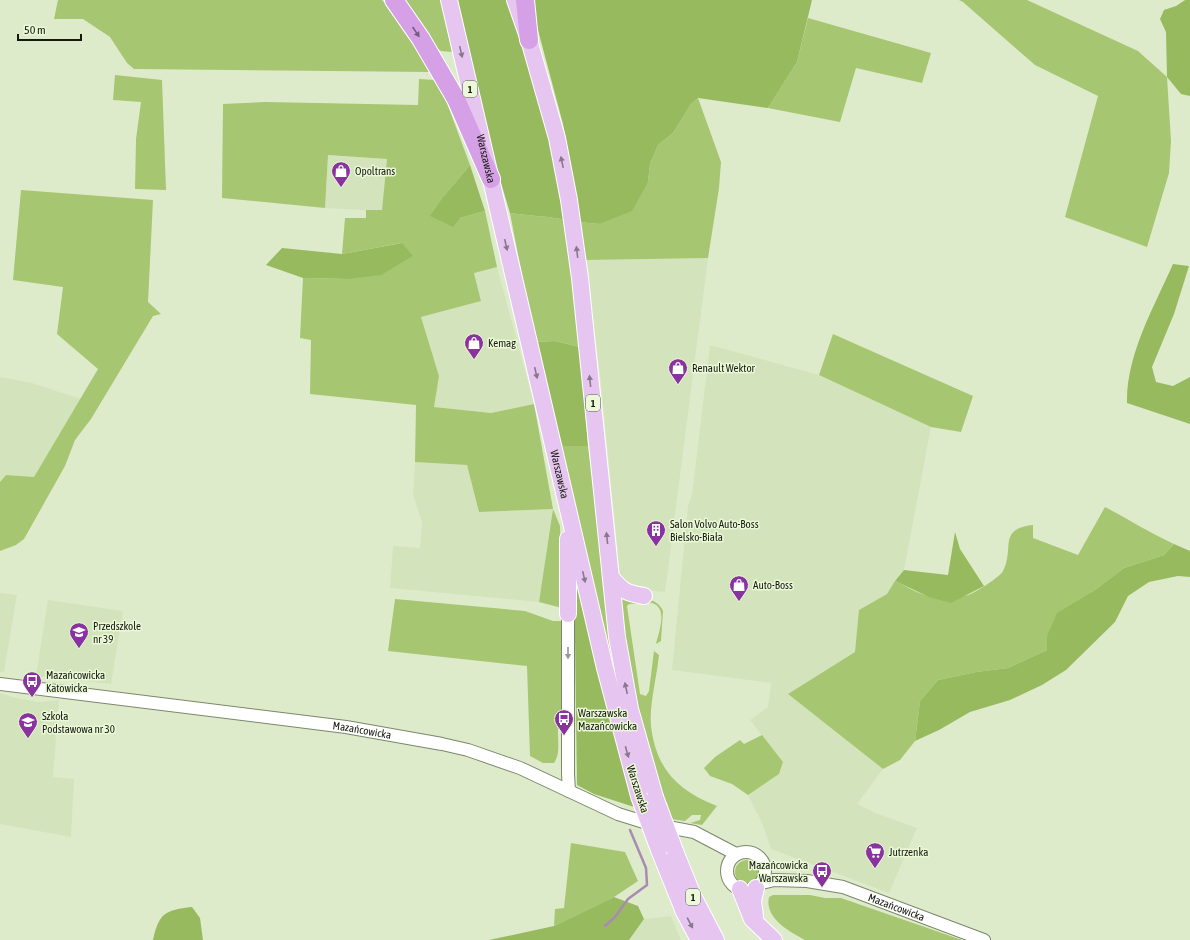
<svg xmlns="http://www.w3.org/2000/svg" width="1190" height="940" viewBox="0 0 1190 940" font-family="'Asap Condensed',sans-serif">
	<style>
		.built { fill: #d3e4bc }
		.green { fill: #a6c671 }
		.forest { fill: #98ba5f }
		.lines { fill: none; stroke-linecap: round; stroke-linejoin: round }
		.stream { stroke: #aa8ab2; stroke-width: 2.5 }
		.minor-casing { stroke: #7b8769; stroke-width: 14 }
		.major-casing { stroke: #fff; stroke-width: 18 }
		.highway-casing { stroke: #fff; stroke-width: 20 }
		.minor { stroke: #fff; stroke-width: 12 }
		.major { stroke: #e6c6f1; stroke-width: 16 }
		.highway { stroke: #d6a0e7; stroke-width: 18 }
		.major-bridge-casing { stroke: #fff; stroke-width: 18; stroke-linecap: butt }
		.major-bridge { stroke: #e6c6f1; stroke-width: 16 }
		.oneway { fill: #765c7a }
		.oneway2 { fill: #88788b }
		.oneway3 { fill: #969893 }
		.labels { text-anchor: middle; stroke-width: 3; stroke-linejoin: round; paint-order: stroke }
		.shield { fill: #ebf9d8; stroke: #555c4b; stroke-width: 1 }
		.shield-label { font-size: 10px; font-weight: bold; fill: #15190e }
		.street-label { font-size: 11px; fill: #15190e; stroke: #ebf9d8 }
		.poi-label { font-size: 11px; fill: #15190e; stroke: #ebf9d8; text-anchor: start }
	</style>
	<rect width="100%" height="100%" fill="#deebcb"/>
	<path class="built" d="M328,155l59,4 -5,52 -57,-3z
		M708,258l-43,334 -24,-2 -16,-5 -5,-11 -20,-199 -15,-115z
		M497,267l37,137 -43,9 -58,-6 6,-31 -18,-59 60,-16 -7,-29z
		M710,345l109,30 112,52 -27,143 -17,24 -27,16 -5,42 -67,42 95,75 -26,35 21,10 39,14 -28,65 -118,-44 -9,-26 -14,-28 31,-21 4,-11 -33,-43 18,-13 3,-24 -99,-13 16,-164 4,-11z
		M0,377l32,6 49,16 -47,78 -28,-2 -6,7z
		M415,462l52,3 12,47 74,-3 -14,93 -149,-14 3,-42 27,2 2,-25 -9,-29z
		M0,593l17,2 -13,77h-4z
		M48,600l75,11 -12,73 -75,-8z
		M0,693l16,5 22,4 21,-2 -6,77 21,2 -3,58 -71,-13z
		M671,916l10,24h-52l15,-21z"/>
	<path class="green" d="M58,0h324l23,28 27,44 -298,-3 -7,-6 -17,-26 -27,-18h-29z
		M401,0h40l11,52 -11,-1 -7,-5z
		M959,0h68l111,51 29,26 4,64 -2,32 -22,74 -82,-30 33,-121 -63,-31 -72,-63z
		M808,18l123,35 -9,30 -66,-15 -16,54 -72,-14 29,-46z
		M115,75l47,5 4,110 -31,-1 1,-50 5,-37 -28,-2z
		M419,79l16,1 9,15 26,70 -26,31 16,22 25,-7 12,56 -23,6 7,28 -60,16 18,59 -5,31 57,6 43,-9 19,105 7,17 2,82 -23,-6 14,-93 -74,3 -12,-47 -52,-3 1,-57 -106,-11 1,-54 -11,-2 3,-60 45,1 53,-36 -59,11 3,-36h21v-8h16l5,-51 -59,-4 -3,53 -103,-10 1,-94 42,-2 153,3z
		M698,98l23,64 -2,26 -11,70 -123,2 -6,-38 20,2 49,-42 2,-18 8,-19 15,-12 18,-29z
		M21,190l132,10 -5,102 13,12 -8,2 -62,103 -16,21 -10,26 -41,73 -8,6 -16,6v-69l6,-7 28,2 64,-108 -41,-35 6,-47 -50,-7z
		M510,213c20,3 38,3 57,7l13,127 -25,-6 -20,1z
		M833,334l140,62 -12,36 -30,-5 -112,-52z
		M557,433l6,13h25l17,127 31,195z
		M1105,507c23,12 45,26 69,37l-10,11 -40,13 -32,24 -45,44v14l-39,18 -32,4 -38,8 -18,21 -5,40 -15,19 -17,9 -95,-75 67,-42 4,-42 28,-16 8,-13c11,5 23,13 34,15 6,2 34,1 39,-1 7,-2 32,-18 35,-24 12,-23 -6,-42 30,-46v13l45,17z
		M618,593c15,3 39,3 45,18l-2,30 -5,3c2,-10 13,-36 -4,-41 -7,-1 -16,1 -23,1l-2,2 13,88 6,2 3,-5 5,-40 5,4c-2,21 -10,51 -8,71 5,43 27,65 66,80l-15,19 -12,-2 10,-3 1,-5h-9l-7,6 -14,-2 -4,-16 -5,-4 -29,-98z
		M395,599l130,12 28,10h9l1,92c-11,15 1,36 -9,50h-11l-13,-7 -3,-90 -139,-15z
		M762,735l21,27 -4,12 -31,21 -16,-11 -22,-8 -6,-8 11,-11 25,-17 4,4z
		M571,843l54,9 13,29 -24,16 -60,29 1,-17 9,-1z
		M735 872a12 12 0 1 1 24 0a12 12 0 1 1-24 0Z
		M773,895h37l15,3h16l121,42h-157c-15,-8 -41,-22 -36,-43z"/>
	<path class="forest" d="M455,0h53l38,118 21,102c-19,-4 -37,-4 -57,-7l-23,-77z
		M530,0h282l-15,62 -29,46 -70,-10 -7,6 -18,29 -15,12 -8,19 -2,18 -16,29 -33,13 -20,-2 -6,-46 -10,-52z
		M1185,0h5v96l-9,-2 -14,-17 -1,-45 -6,-13 4,-9 12,-4z
		M470,165l15,46 -25,7 -7,9 -23,-11 14,-20z
		M402,243l11,13 -32,19 -33,4 -45,-1 -37,-13 16,-17 60,6z
		M1173,264l16,2 -15,48 -22,53 4,15 17,4 17,-9v47l-63,-21c-1,-48 27,-96 46,-139z
		M555,341l25,6 8,99h-25l-6,-13 -22,-91z
		M955,532l5,17 24,37 -33,17 -22,-6 -34,-16 9,-11 44,5z
		M1174,544l16,7v26l-12,-1 -29,6 -21,14 -13,26 -49,48 -24,15 -32,15 -40,12 -31,18 -24,11 5,-40 18,-21 38,-8 32,-4 39,-18v-14l10,-23 35,-21 32,-24 40,-13z
		M574,566l60,241 -40,-13 -17,-9z
		M614,897l24,9 6,13 -15,21h-140l65,-14z
		M192,907l8,11 3,22h-50c6,-27 12,-30 39,-33z"/>
	<g class="lines">
		<path class="stream" d="M605,926l10,-9 13,-18 19,-14 -1,-17 -16,-38"/>
		<defs>
			<g id="minor">
				<path d="M568,614v160l1,17"/>
				<path id="s1" d="M0,684l346,43 96,17 26,6 52,18 98,46 29,9 47,9 42,22"/>
				<circle cx="746" cy="871" r="19"/>
				<path id="s2" d="M762,883l12,-3 33,1 36,6 141,53"/>
			</g>
			<g id="major">
				<path id="s3" d="M449,0l156,668 34,128"/>
				<path d="M515,0l14,40 28,98 12,62 11,78 37,359 13,72 25,88"/>
				<path d="M611,577c11,14 15,16 33,19"/>
				<path d="M568,614v-75"/>
				<path d="M659,850l25,62 15,28"/>
				<path d="M675,851l19,47 22,42"/>
				<path d="M740,889l12,30 22,21"/>
				<path d="M755,916l-2,-15 3,-13"/>
			</g>
			<path id="highway" d="M394,0l27,39 35,60 35,80
				M525,0l4,40"/>
		</defs>
		<use href="#minor" class="minor-casing"/>
		<use href="#major" class="major-casing"/>
		<use href="#highway" class="highway-casing"/>
		<use href="#minor" class="minor"/>
		<use href="#major" class="major"/>
		<use href="#highway" class="highway"/>
		<defs>
			<path id="major-bridge" d="M639,796l20,54
				M655,797l20,54"/>
		</defs>
		<use href="#major-bridge" class="major-bridge-casing"/>
		<use href="#major-bridge" class="major-bridge"/>
	</g>
	<defs><path id="oneway-solid" d="M-6-.8H1V-3.2L6.5 0L1 3.2V.8H-6Z"/></defs>
	<use class="oneway" href="#oneway-solid" transform="translate(416 32) rotate(56)"/>
	<g class="oneway2">
		<use href="#oneway-solid" transform="translate(461 52) rotate(77)"/>
		<use href="#oneway-solid" transform="translate(562 162) rotate(-102)"/>
		<use href="#oneway-solid" transform="translate(506 245) rotate(77)"/>
		<use href="#oneway-solid" transform="translate(577 252) rotate(-97)"/>
		<use href="#oneway-solid" transform="translate(536 373) rotate(77)"/>
		<use href="#oneway-solid" transform="translate(590 381) rotate(-96)"/>
		<use href="#oneway-solid" transform="translate(607 538) rotate(-96)"/>
		<use href="#oneway-solid" transform="translate(584 577) rotate(77)"/>
		<use href="#oneway-solid" transform="translate(626 688) rotate(-102)"/>
		<use href="#oneway-solid" transform="translate(627 752) rotate(74)"/>
		<use href="#oneway-solid" transform="translate(690 923) rotate(62)"/>
	</g>
	<use class="oneway3" href="#oneway-solid" transform="translate(568 653) rotate(90)"/>
	<defs>
		<symbol id="shop-pin" viewBox="-11 -11 22 30"><path d="M0 17L-7.5 6A9.5 9.5 0 1 1 7.5 6Z" fill="#8933a0" stroke="#ebf9d8"/><path d="M-5-2.5h2.3a2.7 3.5 0 0 1 5.4 0H5L5.5 6h-11ZM-1.5-2.5h3a1.5 2.3 0 0 0-3 0Z" fill="#fff"/></symbol>
		<symbol id="building-pin" viewBox="-11 -11 22 30"><path d="M0 17L-7.5 6A9.5 9.5 0 1 1 7.5 6Z" fill="#8933a0" stroke="#ebf9d8"/><path d="M-4-6H4V6H1V3H-1V6H-4ZM-2.5-4.3h1.7v1.8h-1.7ZM.8-4.3h1.7v1.8H.8ZM-2.5-1h1.7V.8h-1.7ZM.8-1h1.7V.8H.8Z" fill="#fff"/></symbol>
		<symbol id="school-pin" viewBox="-11 -11 22 30"><path d="M0 17L-7.5 6A9.5 9.5 0 1 1 7.5 6Z" fill="#8933a0" stroke="#ebf9d8"/><path d="M0-5L7-2L0 1L-7-2ZM-4 1L0 2.5L4 1V4Q0 6-4 4Z" fill="#fff"/></symbol>
		<symbol id="bus-pin" viewBox="-11 -11 22 30"><path d="M0 17L-7.5 6A9.5 9.5 0 1 1 7.5 6Z" fill="#8933a0" stroke="#ebf9d8"/><path d="M-5-6H5V4H4V6H2V4H-2V6H-4V4H-5ZM-3.5-4V0h7V-4ZM-3.5 1.2v1.5H-2V1.2ZM2 1.2v1.5H3.5V1.2Z" fill="#fff"/></symbol>
		<symbol id="supermarket-pin" viewBox="-11 -11 22 30"><path d="M0 17L-7.5 6A9.5 9.5 0 1 1 7.5 6Z" fill="#8933a0" stroke="#ebf9d8"/><path d="M-6-5.5h2.5l.6 2H6L4.5 2H-2.5L-4.4-4H-6ZM-1.5 3.2a1.3 1.3 0 1 0 .1 0ZM3 3.2a1.3 1.3 0 1 0 .1 0Z" fill="#fff"/></symbol>
	</defs>
	<g fill-rule="evenodd">
		<use href="#shop-pin" x="330" y="160" width="22" height="30"/>
		<use href="#shop-pin" x="463" y="332" width="22" height="30"/>
		<use href="#shop-pin" x="667" y="357" width="22" height="30"/>
		<use href="#building-pin" x="645" y="519" width="22" height="30"/>
		<use href="#shop-pin" x="728" y="574" width="22" height="30"/>
		<use href="#school-pin" x="68" y="621" width="22" height="30"/>
		<use href="#bus-pin" x="21" y="670" width="22" height="30"/>
		<use href="#bus-pin" x="553" y="708" width="22" height="30"/>
		<use href="#school-pin" x="17" y="711" width="22" height="30"/>
		<use href="#supermarket-pin" x="864" y="841" width="22" height="30"/>
		<use href="#bus-pin" x="811" y="860" width="22" height="30"/>
	</g>
	<g class="labels">
		<g class="shield">
			<rect x="463" y="81" width="14" height="16" rx="3"/>
			<rect x="586" y="395" width="14" height="16" rx="3"/>
			<rect x="686" y="889" width="14" height="16" rx="3"/>
		</g>
		<g class="shield-label">
			<text x="470" y="93">1</text>
			<text x="593" y="407">1</text>
			<text x="693" y="901">1</text>
		</g>
		<g class="street-label">
			<text dy="4" stroke="none"><textPath href="#s3" startOffset="163">Warszawska</textPath></text>
			<text dy="4" stroke="none"><textPath href="#s3" startOffset="487">Warszawska</textPath></text>
			<text dy="4" stroke="none"><textPath href="#s1" startOffset="365">Mazańcowicka</textPath></text>
			<text transform="translate(638 789) rotate(72)" y="4">Warszawska</text>
			<text dy="4" stroke="none"><textPath href="#s2" startOffset="139">Mazańcowicka</textPath></text>
		</g>
		<g class="poi-label">
			<text x="355" y="175">Opoltrans</text>
			<text x="488" y="347">Kemag</text>
			<text x="692" y="372">Renault Wektor</text>
			<text x="670" y="528">Salon Volvo Auto-Boss<tspan x="670" dy="13">Bielsko-Biała</tspan></text>
			<text x="753" y="589">Auto-Boss</text>
			<text x="93" y="630">Przedszkole<tspan x="93" dy="13">nr 39</tspan></text>
			<text x="46" y="679">Mazańcowicka<tspan x="46" dy="13">Katowicka</tspan></text>
			<text x="578" y="717">Warszawska<tspan x="578" dy="13">Mazańcowicka</tspan></text>
			<text x="42" y="720">Szkoła<tspan x="42" dy="13">Podstawowa nr 30</tspan></text>
			<text x="889" y="856">Jutrzenka</text>
			<text x="808" y="869" text-anchor="end">Mazańcowicka<tspan x="808" dy="13">Warszawska</tspan></text>
		</g>
	</g>
	<path d="M18 34v6h63v-6" fill="none" stroke="#15190e" stroke-width="2"/>
	<text x="24" y="34" font-size="12" fill="#15190e" stroke="#ebf9d8" stroke-width="3" paint-order="stroke">50 m</text>
</svg>
